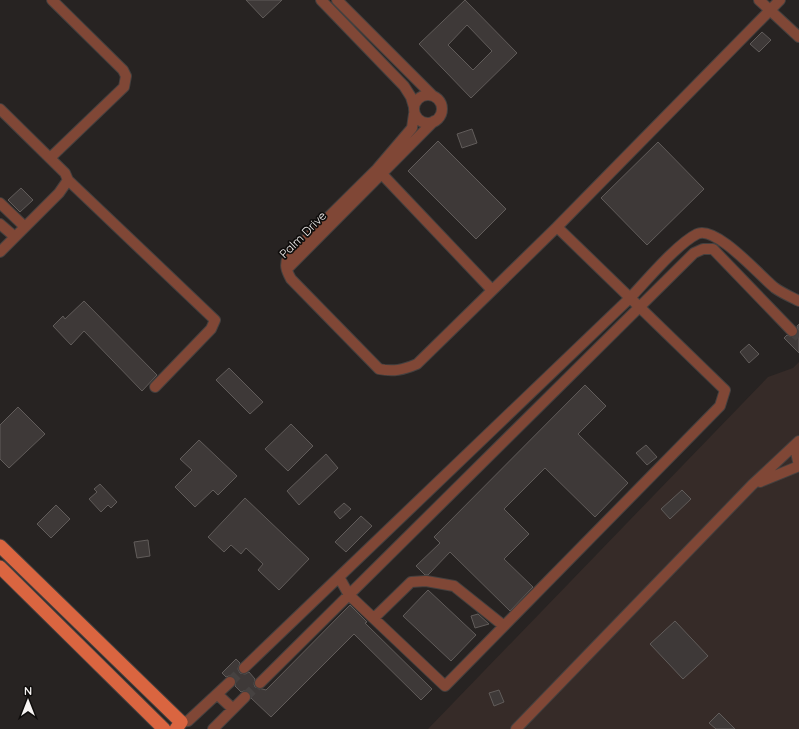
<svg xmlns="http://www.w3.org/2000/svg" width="799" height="729" viewBox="0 0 799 729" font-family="Quicksand,sans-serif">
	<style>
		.built { fill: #362b28 }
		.building { fill: #3e3938; stroke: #615c5a; fill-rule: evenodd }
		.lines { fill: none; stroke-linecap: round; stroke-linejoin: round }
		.minor-tunnel { stroke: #464241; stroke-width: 10; stroke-dasharray: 10 5; stroke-linecap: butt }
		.minor-casing { stroke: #44403f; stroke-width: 12 }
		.major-casing { stroke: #44403f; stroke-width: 15 }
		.minor { stroke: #804736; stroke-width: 10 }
		.major { stroke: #da6540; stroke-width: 13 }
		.labels { text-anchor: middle; stroke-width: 3.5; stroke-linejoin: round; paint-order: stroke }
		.street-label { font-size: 12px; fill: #f7f4f3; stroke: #0f0d0c }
	</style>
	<rect width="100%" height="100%" fill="#272322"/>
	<path class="built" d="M799,362v367h-371l340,-352 25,-9z"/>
	<path class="building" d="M246,0h36l-19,18z
		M465,0l52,53 -46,45 -52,-54zM467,25l25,26 -19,19 -25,-25z
		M762,32l9,8 -12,12 -9,-8z
		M472,129l5,14 -15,5 -5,-14z
		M438,141l68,68 -30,30 -68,-68z
		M658,142l46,47 -57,56 -46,-47z
		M21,188l12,12 -13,12 -12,-12z
		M84,301l73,74 -15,16 -58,-60 -13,14 -18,-19 10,-10 2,3z
		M799,324v29l-15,-15 3,-3 6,2 4,-2 1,-5 -1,-4z
		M749,344l10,10 -10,9 -9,-11z
		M229,368l34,34 -13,12 -34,-34z
		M585,385l21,21 -28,28 50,49 -33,34 -50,-49 -41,41 25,25 -25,25 29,28 -23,24 -60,-59 -22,23h-3l-9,-9 24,-23 -6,-6z
		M18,407l27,27 -36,34 -9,-9v-34z
		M291,424l22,22 -25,25 -23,-22z
		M199,440l38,36 -19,19 -5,-5 -18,17 -20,-20 17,-17 -12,-11z
		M646,445l11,12 -10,8 -11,-12z
		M326,454l12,14 -39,37 -12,-14z
		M100,484l17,18 -6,6 -3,-3 -7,7 -12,-13 8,-7 -3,-3z
		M682,490l9,9 -21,20 -9,-10z
		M245,498l64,61 -30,31 -21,-20 5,-6 -17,-16 -5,6 -10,-9 -7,7 -16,-15z
		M344,503l7,6 -11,10 -6,-7z
		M56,505l14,14 -19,19 -14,-14z
		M361,516l11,10 -26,26 -11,-10z
		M148,540l2,16 -13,2 -3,-16z
		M428,590l48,45 -25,26 -48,-45z
		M350,605l17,17 -2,1 67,66 -11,11 -67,-66 -83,83 -20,-19 -2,-6 -5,-1 -3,1 -6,-6 1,-5 -2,-4 -5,-1 -3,1 -4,-4 14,-14 4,4 -2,6 2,4 5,1 4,-2 6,7 -1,5 1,3 11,3z
		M478,614l11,10 -14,4 -4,-12z
		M675,621l33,35 -25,23 -33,-35z
		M499,690l5,12 -10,4 -5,-13z
		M719,713l16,16h-19l-7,-6z"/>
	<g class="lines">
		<path class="minor-tunnel" d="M792,331l7,6
			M230,682l14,-14
			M245,697l15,-14"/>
		<defs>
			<path id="minor" d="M321,0l83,86 7,11 3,10
				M337,0l96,96
				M759,0l40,37
				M414 109a14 14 0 1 1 28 0a14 14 0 1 1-28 0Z
				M0,109l65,64 3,7 -9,13 -59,59
				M414,114l-2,14 -35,41 -88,87c-5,8 -3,14 2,23l88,90c14,3 24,1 38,-5l140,-137
				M50,158l74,-71 2,-11 -3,-6 -71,-70
				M379,171l113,119
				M68,180l147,140 -4,9 -56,58
				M0,203l25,24
				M0,224l15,13
				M289,267l145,-146
				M799,447l-3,5 3,14
				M760,482l39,-16
				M339,577l10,18 96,91 275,-280 5,-16 -168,-163 223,-227
				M374,618l37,-36 15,-1 28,5 50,40
				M244,668l386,-370c17,-18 47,-54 67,-64 19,-9 63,42 78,54 7,5 16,9 24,13
				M260,683l434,-430 9,-4h10l79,82
				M217,694l16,15
				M181,722l7,-1 42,-39
				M213,729l32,-32
				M516,729l236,-244 47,-44"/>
			<path id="major" d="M0,546l181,176 -5,7
				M0,567l164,162"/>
		</defs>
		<use href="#minor" class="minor-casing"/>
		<use href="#major" class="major-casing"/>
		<use href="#minor" class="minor"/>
		<use href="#major" class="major"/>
	</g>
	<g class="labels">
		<g class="street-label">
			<text transform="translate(303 235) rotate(-45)" y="4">Palm Drive</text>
		</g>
	</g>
	<g transform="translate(28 701)" stroke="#0f0d0c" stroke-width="3" paint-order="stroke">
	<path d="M0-3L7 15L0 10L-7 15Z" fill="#f7f4f3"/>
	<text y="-6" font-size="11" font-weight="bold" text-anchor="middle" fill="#f7f4f3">N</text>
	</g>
</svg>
